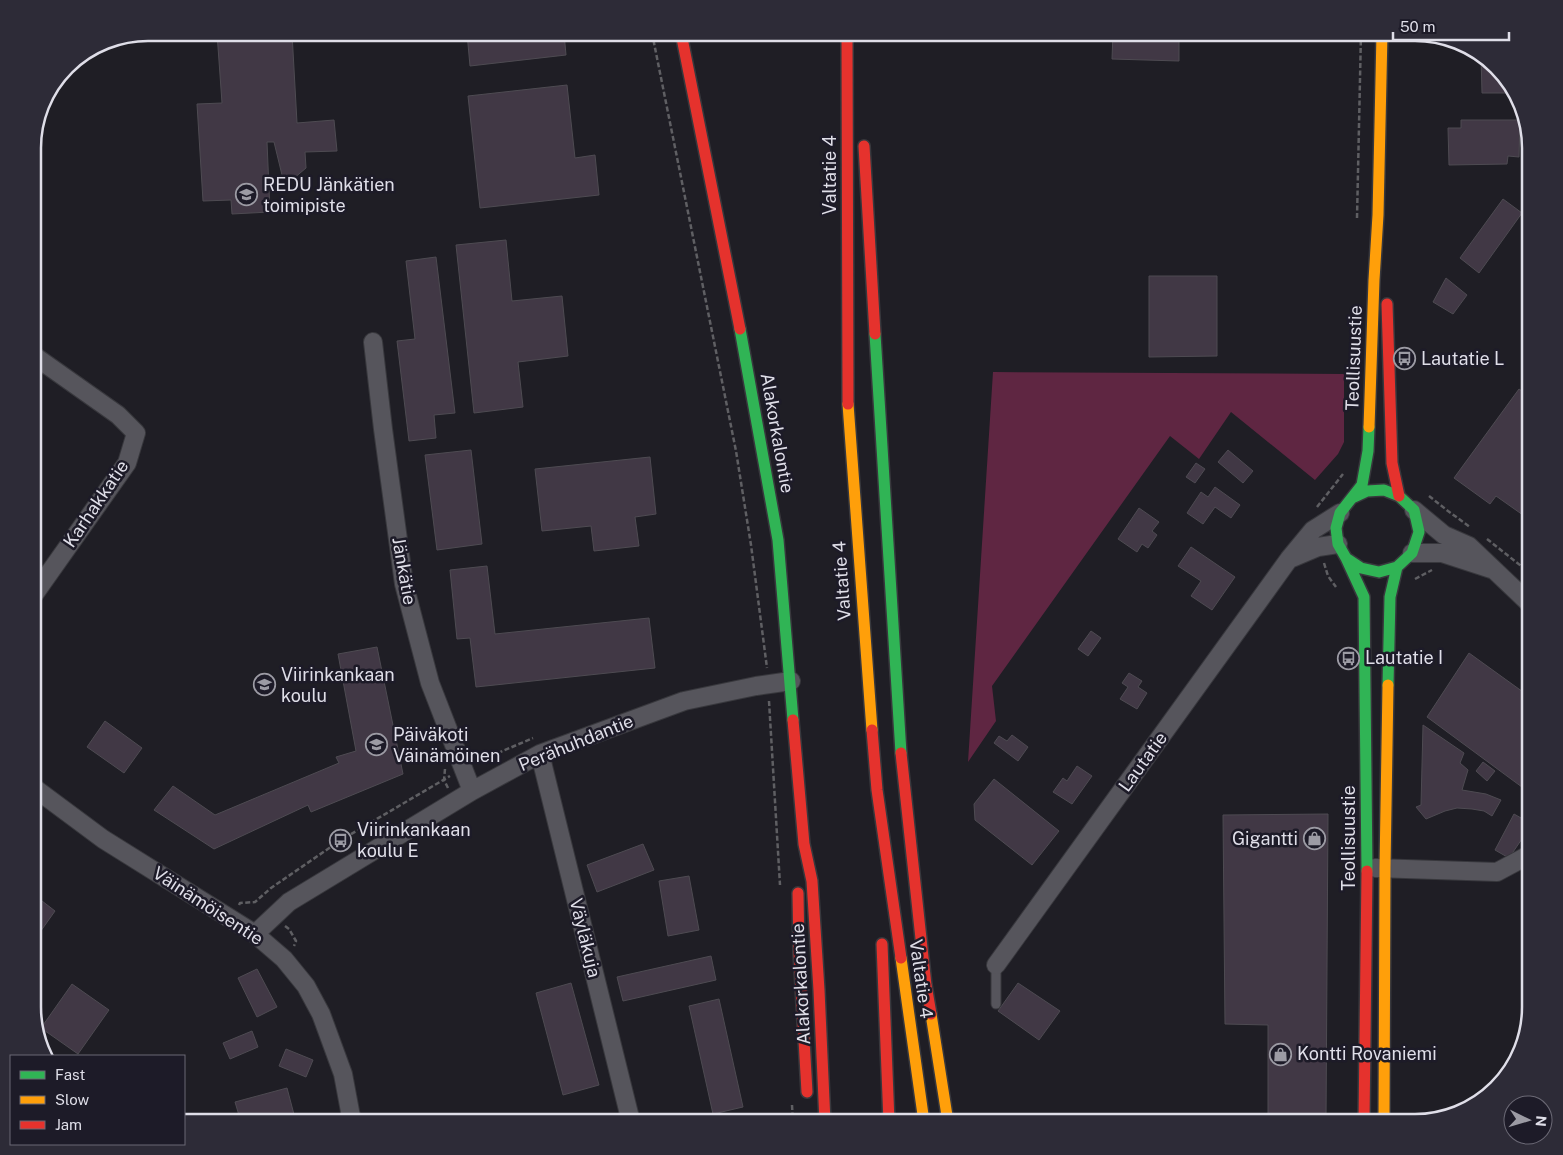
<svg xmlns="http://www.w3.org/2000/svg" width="1563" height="1155" viewBox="0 0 1563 1155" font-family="'Public Sans',sans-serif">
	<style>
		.forest { fill: #5f2642 }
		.building { fill: #413845; stroke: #4e4b52 }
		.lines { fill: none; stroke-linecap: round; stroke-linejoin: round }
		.lane-casing { stroke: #38383d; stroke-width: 11 }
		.street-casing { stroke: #38383d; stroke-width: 20 }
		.fast-casing { stroke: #38383d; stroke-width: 14 }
		.slow-casing { stroke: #38383d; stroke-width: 14 }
		.jam-casing { stroke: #38383d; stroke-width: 14 }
		.path { stroke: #5f5f63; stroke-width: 2.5; stroke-dasharray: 5 2.5; stroke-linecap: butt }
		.lane { stroke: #56555c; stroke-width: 9 }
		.street { stroke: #56555c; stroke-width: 18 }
		.fast { stroke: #30b455; stroke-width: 11 }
		.slow { stroke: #ff9f0a; stroke-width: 11 }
		.jam { stroke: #e5322d; stroke-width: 11 }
		.labels { text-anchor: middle; stroke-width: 5; stroke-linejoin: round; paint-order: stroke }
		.street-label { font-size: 18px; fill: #dfdee8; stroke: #1d1b28 }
		.poi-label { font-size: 18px; fill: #dfdee8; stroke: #1d1b28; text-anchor: start }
		.rim { fill: none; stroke: #dfdee8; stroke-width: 2.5 }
	</style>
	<rect width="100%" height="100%" fill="#1f1e25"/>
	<path class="forest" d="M993,372l351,2v68l-6,12 -23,26 -84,-68 -32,47 -29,-23 -178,250 4,35 -28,41z"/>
	<path class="building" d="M217,33h75l5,90 37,-3 3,31 -32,1 1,16 -13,11 -11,-4 -8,-33h-7l3,70 -38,2 -1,-14 -28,1 -6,-97 25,-1z
		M467,33h97l2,22 -96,11z
		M1113,33h66v28l-67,-2z
		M1481,55l4,2 30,36h-33z
		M567,85l8,73 20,-3 4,40 -119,13 -12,-112z
		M1461,120h59l-1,37 -11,-1 -1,8 -58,1 -1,-37h13z
		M1503,199l19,14 -43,60 -19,-15z
		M506,240l6,61 50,-5 6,60 -50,6 5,45 -49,6 -18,-168z
		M436,257l19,156 -21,2 2,23 -27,3 -12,-100 18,-2 -9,-78z
		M1149,276h68v80l-68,1z
		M1446,278l21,17 -14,19 -20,-12z
		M1519,389l11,8v123l-34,-24 -6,8 -36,-26z
		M471,450l11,94 -45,6 -12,-95z
		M1228,450l25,21 -10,12 -25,-21z
		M650,457l6,57 -21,3 4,29 -45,5 -3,-25 -49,5 -7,-62z
		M1196,463l9,6 -10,14 -9,-6z
		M1215,487l25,18 -9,13 -16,-11 -12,17 -16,-11 14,-21 7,5z
		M1139,508l20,14 -7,9 5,4 -9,13 -6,-4 -5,8 -19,-13z
		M1191,547l44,30 -23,33 -21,-14 10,-15 -23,-15z
		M487,566l8,68 154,-16 6,50 -179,19 -6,-49 -13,1 -7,-69z
		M1091,631l10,7 -13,18 -10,-7z
		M377,647l26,127 -92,38 -3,-7 -94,44 -60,-39 19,-24 42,29 124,-52 -3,-6 20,-6 -18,-97z
		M1469,653l61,44v96l-103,-76z
		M1129,673l13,8 -4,6 9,6 -10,16 -17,-10 8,-12 -6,-4z
		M105,721l37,27 -18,25 -37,-26z
		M1423,725l41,28 -4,10 8,7 -6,20 24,4 15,6 -9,16 -8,-5 -12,-2 -15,-1 -12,3 -19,8 -10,-12 5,-2z
		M1012,735l16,12 -10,14 -24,-18 5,-7 8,5z
		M1483,762l12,9 -8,10 -11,-10z
		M1077,766l15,10 -20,28 -19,-12 10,-14 4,3z
		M994,779l65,52 -27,34 -57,-45 -1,-16z
		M1328,814l-2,307 -58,1v-97l-43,-1 -2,-209z
		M1514,814l16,9v4l-21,31 -14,-8z
		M643,844l11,26 -57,22 -10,-27z
		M689,876l10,54 -31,6 -9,-55z
		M33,894l22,17 -22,31z
		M711,956l5,24 -93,21 -6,-24z
		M257,969l20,38 -20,10 -19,-39z
		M571,983l28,102 -36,10 -27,-102z
		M1018,983l42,28 -21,29 -41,-29z
		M72,984l37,26 -31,44 -37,-26z
		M719,999l24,108 -30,7 -24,-108z
		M252,1031l6,16 -28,12 -7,-16z
		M286,1049l27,11 -7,17 -27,-11z
		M287,1088l9,34h-55l-6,-20z"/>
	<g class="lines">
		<defs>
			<path id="lane" d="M996,1004v-39"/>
			<path id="street" d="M373,342l10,87 21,155 26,99 42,108
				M1414,510l30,25 25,11 61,58
				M1412,553h30l49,16
				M1292,558l26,-11 20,-3
				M33,596l94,-133 9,-30 -18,-18 -85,-60
				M540,754l91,368
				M33,787l70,52 152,95 29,25 22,27 15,28 22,60 9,48
				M1375,868l122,4 28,-15
				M255,934l34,-32 183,-111 68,-37 144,-53 72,-15 35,-5
				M996,965l293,-406 24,-29 27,-17"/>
			<path id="fast" d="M740,329l38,211 15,180
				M875,334l26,419
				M1352,498l15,-7 17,-1 15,6 15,14 5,22 -7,21 -15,14 -18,5 -18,-4 -15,-10 -8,-14 -2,-16 4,-15 22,-28 6,-34 1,-24
				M1346,558l18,39 3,274
				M1388,685l2,-88 7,-30"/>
			<path id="slow" d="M848,404l24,326
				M1369,427l5,-147 4,-65 4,-182
				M901,958l23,164
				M931,1014l17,108
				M1384,1122l1,-254 3,-183"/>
			<path id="jam" d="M681,33l59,296
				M847,33l1,371
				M864,146l11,188
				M1387,304l5,159 7,33
				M793,720l11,124 8,37 7,109 6,132
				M872,730l5,60 24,168
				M901,753l25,232 5,29
				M798,893l1,59 8,140
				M882,944l7,178
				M1364,1122l3,-251"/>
		</defs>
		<use href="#lane" class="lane-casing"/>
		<use href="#street" class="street-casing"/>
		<use href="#fast" class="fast-casing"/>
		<use href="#slow" class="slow-casing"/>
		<use href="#jam" class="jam-casing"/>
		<path class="path" d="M652,33l84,418 15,94 16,123
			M1357,218l4,-185
			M1429,496l19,15 22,16
			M1317,507l26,-33
			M1487,539l43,34
			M1324,563l4,13 8,11
			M1415,579l17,-9
			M769,701l11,184
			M477,762l56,-24
			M445,769l-1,11 4,8
			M239,905l1,-2 15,-1 16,-14 70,-48 109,-64
			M285,926l4,3 7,12 -2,5
			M792,1105l1,17"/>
		<use href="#lane" class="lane"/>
		<use href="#street" class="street"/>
		<use href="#fast" class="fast"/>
		<use href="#slow" class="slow"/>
		<use href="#jam" class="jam"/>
	</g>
	<defs>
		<symbol id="school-ring" viewBox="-11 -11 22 22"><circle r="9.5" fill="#1d1b28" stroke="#9c9ba4" stroke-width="1.5"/><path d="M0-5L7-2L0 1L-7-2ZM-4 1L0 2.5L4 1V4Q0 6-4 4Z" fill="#9c9ba4"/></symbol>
		<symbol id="bus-ring" viewBox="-11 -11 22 22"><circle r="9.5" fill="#1d1b28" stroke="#9c9ba4" stroke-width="1.5"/><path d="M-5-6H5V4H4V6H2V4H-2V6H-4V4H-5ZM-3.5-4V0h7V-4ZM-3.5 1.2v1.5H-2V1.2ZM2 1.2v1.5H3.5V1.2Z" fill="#9c9ba4"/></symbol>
		<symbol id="shop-ring" viewBox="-11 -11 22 22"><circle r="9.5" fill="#1d1b28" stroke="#9c9ba4" stroke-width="1.5"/><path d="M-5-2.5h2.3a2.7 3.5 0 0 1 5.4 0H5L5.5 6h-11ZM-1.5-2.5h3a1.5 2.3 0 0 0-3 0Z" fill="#9c9ba4"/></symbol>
	</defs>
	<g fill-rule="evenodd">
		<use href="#school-ring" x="234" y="182" width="25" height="25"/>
		<use href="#bus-ring" x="1392" y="346" width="25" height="25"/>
		<use href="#bus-ring" x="1336" y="646" width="25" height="25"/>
		<use href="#school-ring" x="252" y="672" width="25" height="25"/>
		<use href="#school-ring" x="364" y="732" width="25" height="25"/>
		<use href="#shop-ring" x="1302" y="826" width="25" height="25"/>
		<use href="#bus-ring" x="328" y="828" width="25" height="25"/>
		<use href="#shop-ring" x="1268" y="1042" width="25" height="25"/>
	</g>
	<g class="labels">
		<g class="street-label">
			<text transform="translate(830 175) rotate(-90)" y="6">Valtatie 4</text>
			<text transform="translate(1354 358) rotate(-88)" y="6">Teollisuustie</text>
			<text transform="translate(777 433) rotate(80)" y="6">Alakorkalontie</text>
			<text transform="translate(96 504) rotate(-56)" y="6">Karhakkatie</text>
			<text transform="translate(404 571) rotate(80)" y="6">Jänkätie</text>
			<text transform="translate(842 581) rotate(-94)" y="6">Valtatie 4</text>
			<text transform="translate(576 743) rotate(-22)" y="6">Perähuhdantie</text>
			<text transform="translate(1143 762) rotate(-54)" y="6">Lautatie</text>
			<text transform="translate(1349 838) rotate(-90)" y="6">Teollisuustie</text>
			<text transform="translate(208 906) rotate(33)" y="6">Väinämöisentie</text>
			<text transform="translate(585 938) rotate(76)" y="6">Väyläkuja</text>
			<text transform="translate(921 979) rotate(82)" y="6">Valtatie 4</text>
			<text transform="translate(801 984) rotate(-93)" y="6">Alakorkalontie</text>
		</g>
		<g class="poi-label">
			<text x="263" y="191">REDU Jänkätien<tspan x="263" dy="21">toimipiste</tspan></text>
			<text x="1421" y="365">Lautatie L</text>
			<text x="1365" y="664">Lautatie I</text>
			<text x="281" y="681">Viirinkankaan<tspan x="281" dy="21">koulu</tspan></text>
			<text x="393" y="741">Päiväkoti<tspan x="393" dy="21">Väinämöinen</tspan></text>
			<text x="357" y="836">Viirinkankaan<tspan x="357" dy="21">koulu E</tspan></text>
			<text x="1298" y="845" text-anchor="end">Gigantti</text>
			<text x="1297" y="1060">Kontti Rovaniemi</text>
		</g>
	</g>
	<path d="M0 0H1563V1155H0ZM148 41H1415A107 107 0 0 1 1522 148V1007A107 107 0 0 1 1415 1114H148A107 107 0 0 1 41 1007V148A107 107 0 0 1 148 41Z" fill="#2d2b37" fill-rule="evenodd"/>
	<path class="rim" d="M148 41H1415A107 107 0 0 1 1522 148V1007A107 107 0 0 1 1415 1114H148A107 107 0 0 1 41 1007V148A107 107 0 0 1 148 41Z"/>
	<rect x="10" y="1055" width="175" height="90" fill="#1d1b28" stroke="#6b6975"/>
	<rect x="20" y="1071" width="25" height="8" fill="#30b455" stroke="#6b6975"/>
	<text x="55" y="1080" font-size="15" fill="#dfdee8">Fast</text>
	<rect x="20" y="1096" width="25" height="8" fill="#ff9f0a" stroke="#6b6975"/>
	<text x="55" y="1105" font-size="15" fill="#dfdee8">Slow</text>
	<rect x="20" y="1121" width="25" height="8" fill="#e5322d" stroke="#6b6975"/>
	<text x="55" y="1130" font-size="15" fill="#dfdee8">Jam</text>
	<g transform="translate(1528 1120) rotate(95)"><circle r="24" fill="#1d1b28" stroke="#6b6975"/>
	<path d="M0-4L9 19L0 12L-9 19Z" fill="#9c9ba4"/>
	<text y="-8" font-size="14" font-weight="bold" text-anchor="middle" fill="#dfdee8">N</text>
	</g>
	<path d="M1393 32v8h116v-8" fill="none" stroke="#dfdee8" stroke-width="2.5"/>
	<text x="1400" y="32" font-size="15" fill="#dfdee8" stroke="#1d1b28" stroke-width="4" paint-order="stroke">50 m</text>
</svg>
